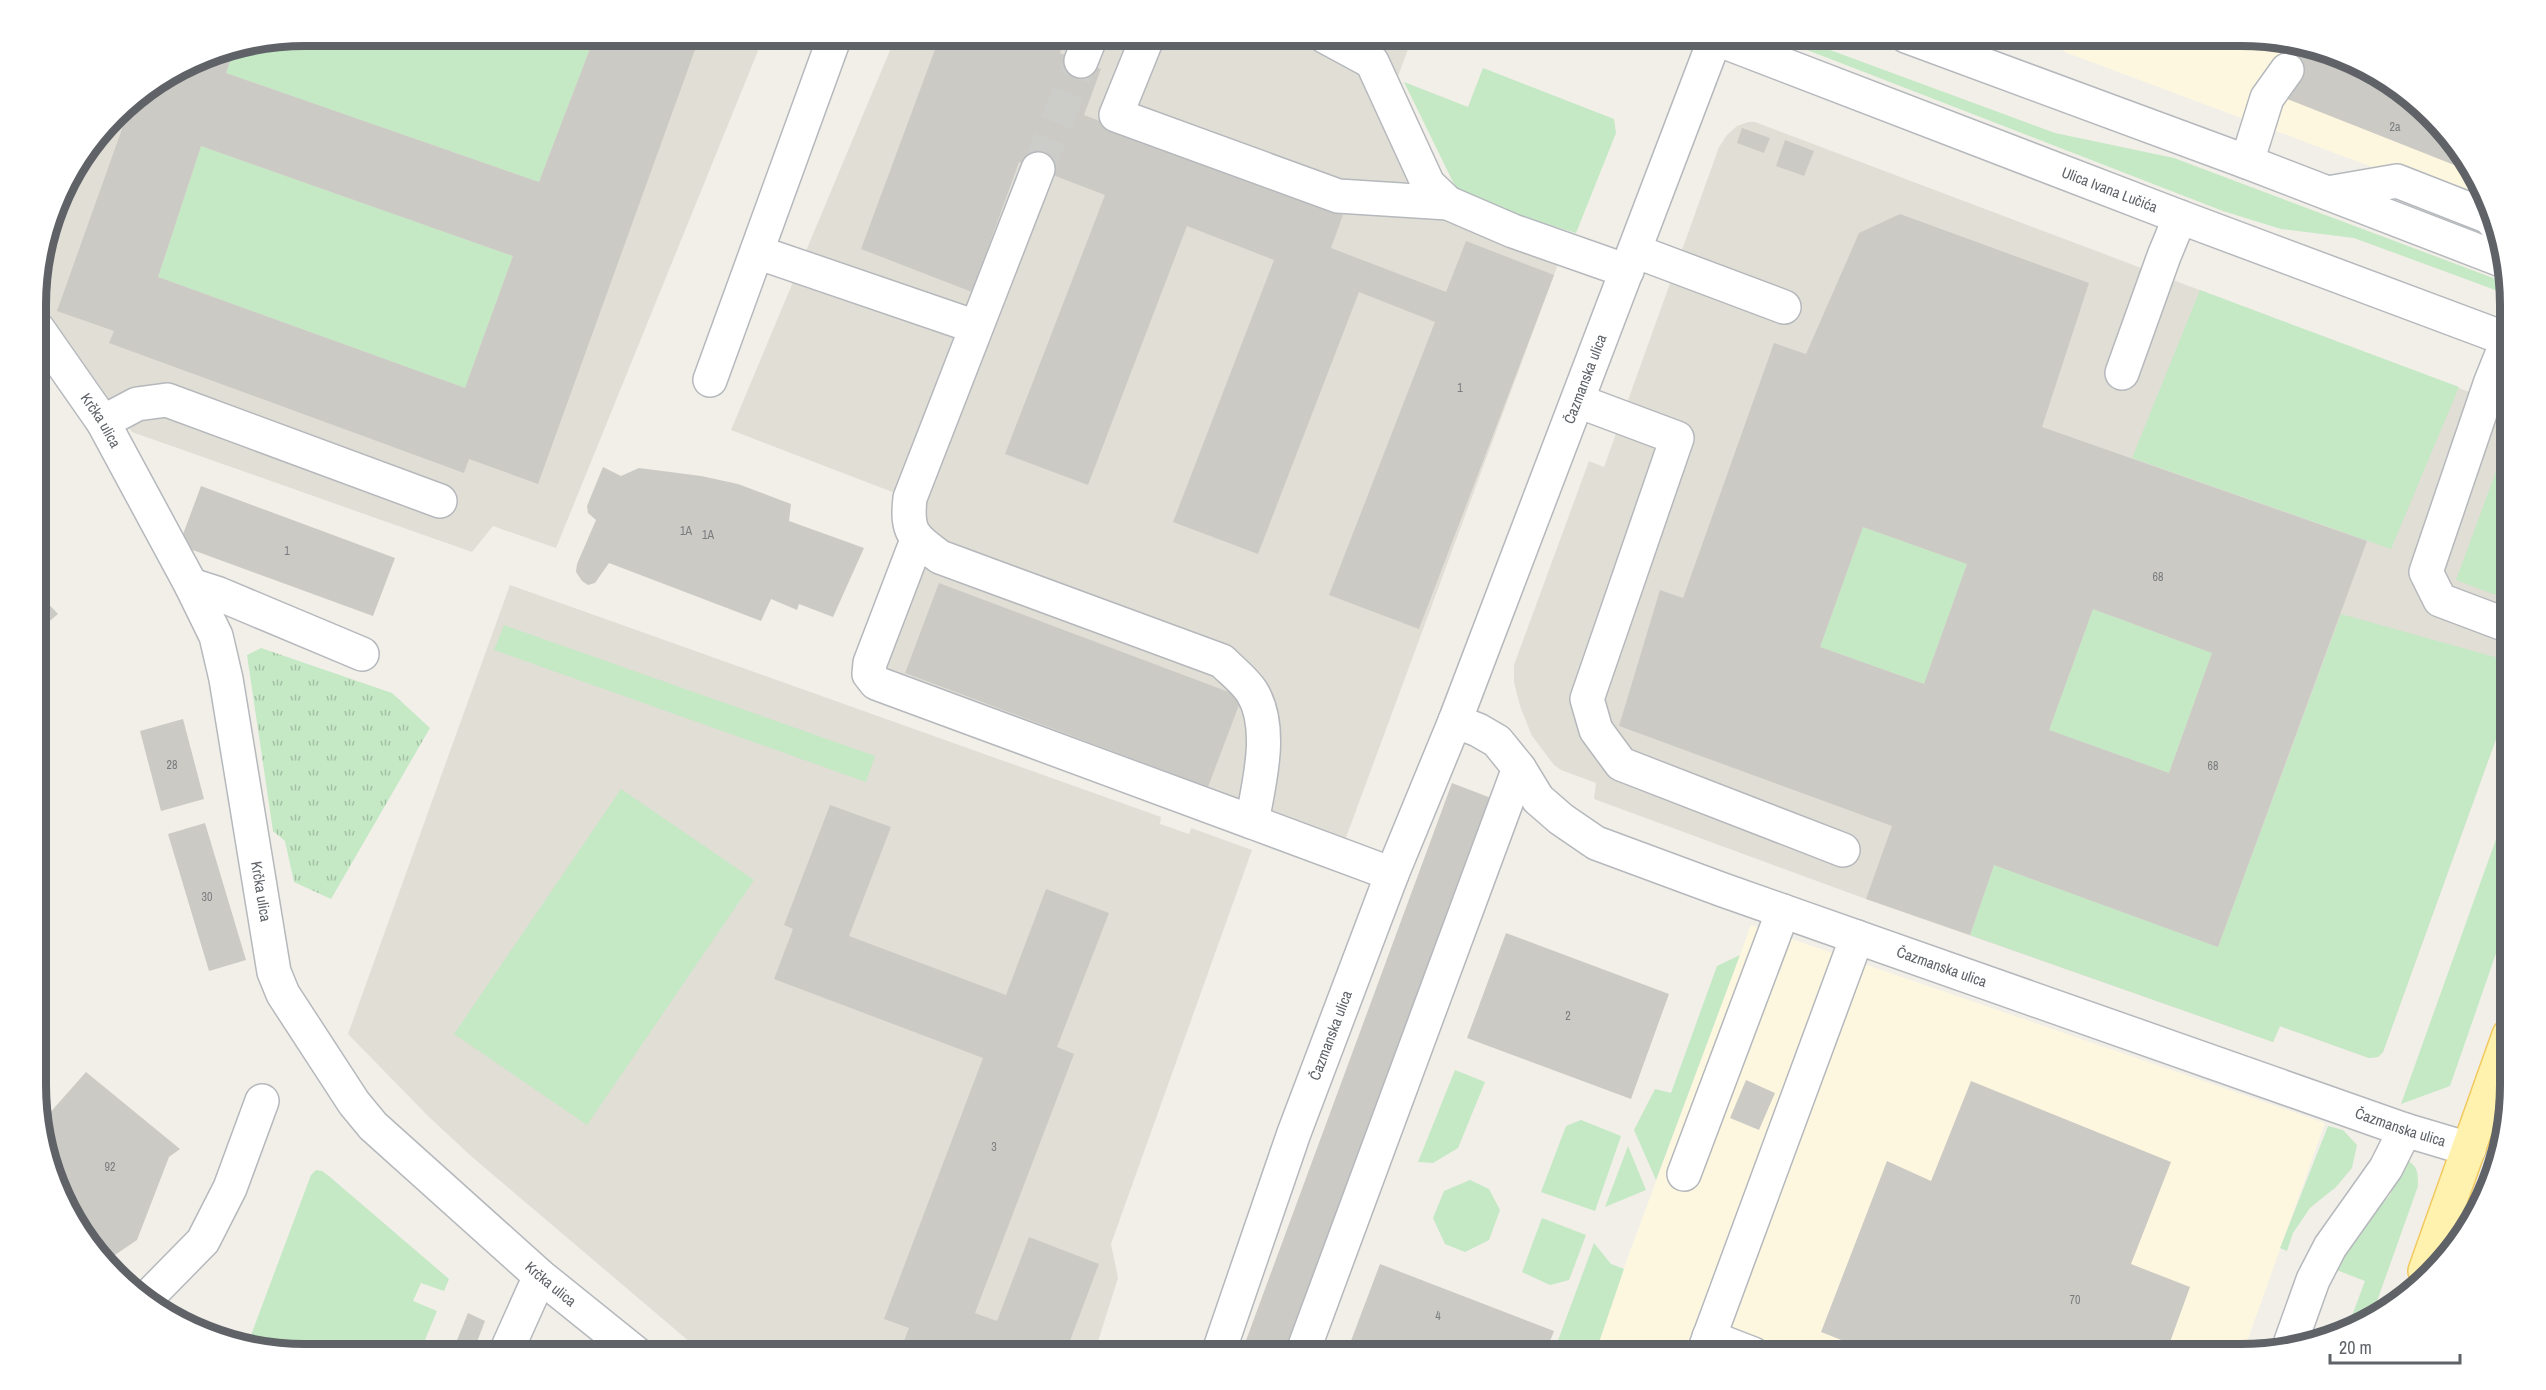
<svg xmlns="http://www.w3.org/2000/svg" width="2546" height="1390" viewBox="0 0 2546 1390" font-family="'Archivo Narrow',sans-serif">
	<style>
		.commercial { fill: #fef7e0 }
		.education { fill: #e1ded6 }
		.grass { fill: #c5e8c5 }
		.park { fill: url(#park-tufts) }
		.building { fill: #cccac5; fill-rule: evenodd }
		.lines { fill: none; stroke-linecap: round; stroke-linejoin: round }
		.minor-tunnel { stroke: #ccccc8; stroke-width: 33; stroke-dasharray: 33 16; stroke-linecap: butt }
		.minor-casing { stroke: #b5b8bc; stroke-width: 36 }
		.major-casing { stroke: #f2c960; stroke-width: 36 }
		.minor { stroke: #fff; stroke-width: 33 }
		.major { stroke: #fff2af; stroke-width: 33 }
		.labels { text-anchor: middle; stroke-width: 4.5; stroke-linejoin: round; paint-order: stroke }
		.number-label { font-size: 12px; fill: #7a7d7f }
		.street-label { font-size: 15px; fill: #5f6368; stroke: #fff }
		.rim { fill: none; stroke: #5f6368; stroke-width: 8 }
	</style>
	<defs>
		<pattern id="park-tufts" width="24" height="20" patternUnits="userSpaceOnUse" patternTransform="scale(1.5)"><rect width="24" height="20" fill="#c5e8c5"/><path d="M3 7l-1-3M5 7V3M7 7l1-3M15 17l-1-3M17 17v-4M19 17l1-3" fill="none" stroke="#a3c0a4"/></pattern>
	</defs>
	<rect width="100%" height="100%" fill="#f1efe8"/>
	<path class="commercial" d="M2031,36h209l70,9 155,111 27,56 -422,-158z
		M1751,925l574,198 -82,230 -651,1z"/>
	<path class="education" d="M306,36h458l-208,512 -63,-22 -21,26 -340,-120 -94,-134v-27l26,-85 64,-83 75,-47z
		M896,36h517l-16,43 55,117 115,44 -226,611 -483,-184 63,-164 -190,-73z
		M1748,122h7l754,285v296l-126,349 -5,5 -9,1 -89,-32 -7,16 -407,-143 -272,-100 2,-16 -35,-13 -7,-5 -22,-29 -12,-30 -6,-24v-17l75,-204 15,6 115,-320 8,-12 10,-9z
		M510,585l651,232 -1,7 29,10 2,-6 61,22 -141,394 7,34 -24,76h-390l-233,-198 -42,-39 -81,-83z"/>
	<path class="grass" d="M306,36h259l26,10 -52,136 -313,-109 8,-23z
		M1803,40l252,93 119,25 335,126v11l-155,-57 -73,-9 -58,-18 -421,-163z
		M1483,68l131,51 2,14 -40,100 -92,-28 -21,-9 -10,-14 -49,-100 64,25z
		M201,146l312,110 -48,132 -307,-111z
		M2200,290l259,97 -68,162 -259,-91z
		M2509,436v164l-53,-20z
		M1863,527l104,37 -43,120 -104,-37z
		M2093,609l119,44 -43,120 -120,-43z
		M2341,614l168,47v42l-126,349 -5,5 -9,1 -89,-32 -7,16 -303,-107 24,-70 224,82z
		M504,625l371,131 -9,26 -372,-132z
		M621,789l133,91 -167,245 -133,-91z
		M2509,803v113l-59,170 -49,18z
		M1740,955l-84,225 -22,-50 21,-41 16,4 46,-127z
		M1455,1070l30,12 -27,66 -25,15 -15,-1z
		M1581,1120l40,16 -26,75 -54,-19 25,-66z
		M2328,1126l15,4 14,15 -5,23 -16,19 -26,21 -17,25 -6,18 -7,-3z
		M1628,1146l18,44 -41,17z
		M2404,1159c14,6 14,13 14,27l-47,132 -24,11 18,-48 -31,-12 39,-55 17,-19z
		M316,1170l6,1 8,6 119,102 -5,12 -23,-8 -8,18 24,10 -18,43h-113l-59,-8 64,-171z
		M1470,1180l19,9 11,21 -11,30 -24,12 -20,-8 -12,-26 11,-27z
		M1542,1218l44,17 -17,45 -19,5 -28,-13z
		M1594,1243l17,21 13,5 -29,85h-42z"/>
	<path class="park" d="M261,648l131,45 38,35 -99,171 -37,-17 -9,-41 -12,-10 -26,-176z"/>
	<path class="building" d="M565,36h135l-162,448 -69,-25 -5,14 -355,-130 5,-12 -57,-20 75,-210 71,-45 31,-6 -8,23 313,109 52,-136zM201,146l312,110 -48,132 -307,-111z
		M940,36h125l-5,17 41,16 -17,46 259,100 -12,33 115,44 20,-51 88,34 -135,354 -90,-34 106,-273 -76,-30 -101,262 -85,-32 101,-262 -87,-34 -99,259 -83,-31 100,-259 -86,-33 -47,130 -111,-43z
		M2291,43l19,2 65,27 90,84 7,16 -190,-75 20,-49z
		M1742,128l28,10 -6,15 -27,-10z
		M1785,140l29,11 -10,25 -28,-10z
		M74,173h1l-32,95 -3,-3 24,-79z
		M1900,214l189,69 -47,144 325,114 -149,406 -224,-82 -24,70 -104,-36 26,-73 -273,-100 41,-136 23,8 91,-255 32,11 53,-121zM1863,527l104,37 -43,120 -104,-37zM2093,609l119,44 -43,120 -120,-43z
		M603,467l18,9 18,-8 62,8 37,8 53,20 -2,17 75,27 -31,69 -34,-13 -2,6 -26,-11 -10,22 -152,-58 -14,20 -7,2 -6,-4 -6,-9 1,-8 19,-44 -8,-7 -1,-7z
		M201,486l194,72 -22,58 -194,-71z
		M939,583l303,114 -34,90 -303,-114z
		M38,593l20,21 -20,17z
		M183,719l21,80 -43,12 -21,-80z
		M1452,783l52,20 -205,551h-58z
		M830,805l61,22 -42,109 157,59 40,-106 63,24 -52,134 17,7 -99,259 22,8 32,-84 70,27 -34,90h-78l-20,-8 -3,8h-65l10,-26 -25,-9 99,-261 -209,-79 19,-50 -9,-4z
		M205,823l41,137 -37,11 -41,-137z
		M1506,933l163,61 -38,105 -164,-61z
		M86,1072l94,77 -11,8 -32,83 -28,19 -27,-25 -42,-110z
		M1746,1080l29,13 -16,37 -29,-12z
		M1971,1081l200,81 -40,102 59,23 -24,66 -289,1 -56,-22 66,-171 44,20z
		M1380,1264l174,67 -9,23h-199z
		M468,1313l17,8 -10,26 -18,-7z"/>
	<g class="lines">
		<path class="minor-tunnel" d="M1038,169l43,-108"/>
		<defs>
			<g id="minor">
				<path d="M1148,36l-32,79 222,81 110,7"/>
				<path d="M1324,36l48,26 56,122 20,19 65,28 114,40"/>
				<path id="s1" d="M1709,36l471,181 329,123"/>
				<path d="M1906,36l341,126 257,99"/>
				<path d="M1081,61l10,-25"/>
				<path d="M2247,162l20,-64 20,-28"/>
				<path d="M1038,169l-128,329c-4,35 4,40 30,59l282,104c9,9 23,20 30,31 22,36 7,91 0,130l140,52"/>
				<path d="M2328,193l69,-12 92,36 8,9"/>
				<path d="M1635,251l149,56"/>
				<path d="M757,252l219,75"/>
				<path id="s2" d="M38,329l65,93 88,163 25,51 10,43 48,293 9,22 71,109 19,23 167,150 97,78"/>
				<path d="M2508,339l-18,45 -64,188 14,28 69,26"/>
				<path d="M2122,373l42,-117 16,-39"/>
				<path d="M710,380l125,-344"/>
				<path d="M1578,401l99,37 -90,261 9,31 25,34 222,86"/>
				<path d="M103,422l34,-18 30,-4 273,101"/>
				<path d="M917,540l-47,123 -1,11 7,9 376,139"/>
				<path d="M191,585l28,9 143,60"/>
				<path id="s3" d="M1455,721l23,9 19,11 22,27 19,31 23,20 35,24 127,47 682,240 64,19"/>
				<path d="M1684,1174l99,-263"/>
				<path d="M148,1297l55,-56 27,-53 32,-87"/>
				<path d="M1709,1337l44,17"/>
				<path d="M2289,1347l24,-67 17,-33 56,-79 19,-38"/>
				<path d="M505,1354l35,-78"/>
				<path id="s4" d="M1218,1354l76,-221 98,-259 63,-153 261,-685"/>
				<path d="M1302,1354l217,-586"/>
				<path d="M1703,1354l154,-417"/>
			</g>
			<path id="major" d="M2425,1271l84,-236"/>
		</defs>
		<use href="#minor" class="minor-casing"/>
		<use href="#major" class="major-casing"/>
		<use href="#minor" class="minor"/>
		<use href="#major" class="major"/>
	</g>
	<g class="labels">
		<g class="number-label">
			<text x="2395" y="131">2a</text>
			<text x="1460" y="392">1</text>
			<text x="686" y="535">1A</text>
			<text x="708" y="539">1A</text>
			<text x="287" y="555">1</text>
			<text x="2158" y="581">68</text>
			<text x="172" y="769">28</text>
			<text x="2213" y="770">68</text>
			<text x="207" y="901">30</text>
			<text x="1568" y="1020">2</text>
			<text x="994" y="1151">3</text>
			<text x="110" y="1171">92</text>
			<text x="2075" y="1304">70</text>
			<text x="1438" y="1320">4</text>
		</g>
		<g class="street-label">
			<text dy="5" stroke="none"><textPath href="#s1" startOffset="429">Ulica Ivana Lučića</textPath></text>
			<text dy="5" stroke="none"><textPath href="#s4" startOffset="1042">Čazmanska ulica</textPath></text>
			<text dy="5" stroke="none"><textPath href="#s2" startOffset="111">Krčka ulica</textPath></text>
			<text dy="5" stroke="none"><textPath href="#s2" startOffset="615">Krčka ulica</textPath></text>
			<text dy="5" stroke="none"><textPath href="#s3" startOffset="558">Čazmanska ulica</textPath></text>
			<text dy="5" stroke="none"><textPath href="#s4" startOffset="338">Čazmanska ulica</textPath></text>
			<text dy="5" stroke="none"><textPath href="#s3" startOffset="1044">Čazmanska ulica</textPath></text>
			<text dy="5" stroke="none"><textPath href="#s2" startOffset="1118">Krčka ulica</textPath></text>
		</g>
	</g>
	<path d="M0 0H2546V1390H0ZM305 46H2241A259 259 0 0 1 2500 305V1085A259 259 0 0 1 2241 1344H305A259 259 0 0 1 46 1085V305A259 259 0 0 1 305 46Z" fill="#fff" fill-rule="evenodd"/>
	<path class="rim" d="M305 46H2241A259 259 0 0 1 2500 305V1085A259 259 0 0 1 2241 1344H305A259 259 0 0 1 46 1085V305A259 259 0 0 1 305 46Z"/>
	<path d="M2330 1354v9h130v-9" fill="none" stroke="#5f6368" stroke-width="3"/>
	<text x="2339" y="1354" font-size="18" fill="#5f6368" stroke="#ffffff" stroke-width="4.5" paint-order="stroke">20 m</text>
</svg>
